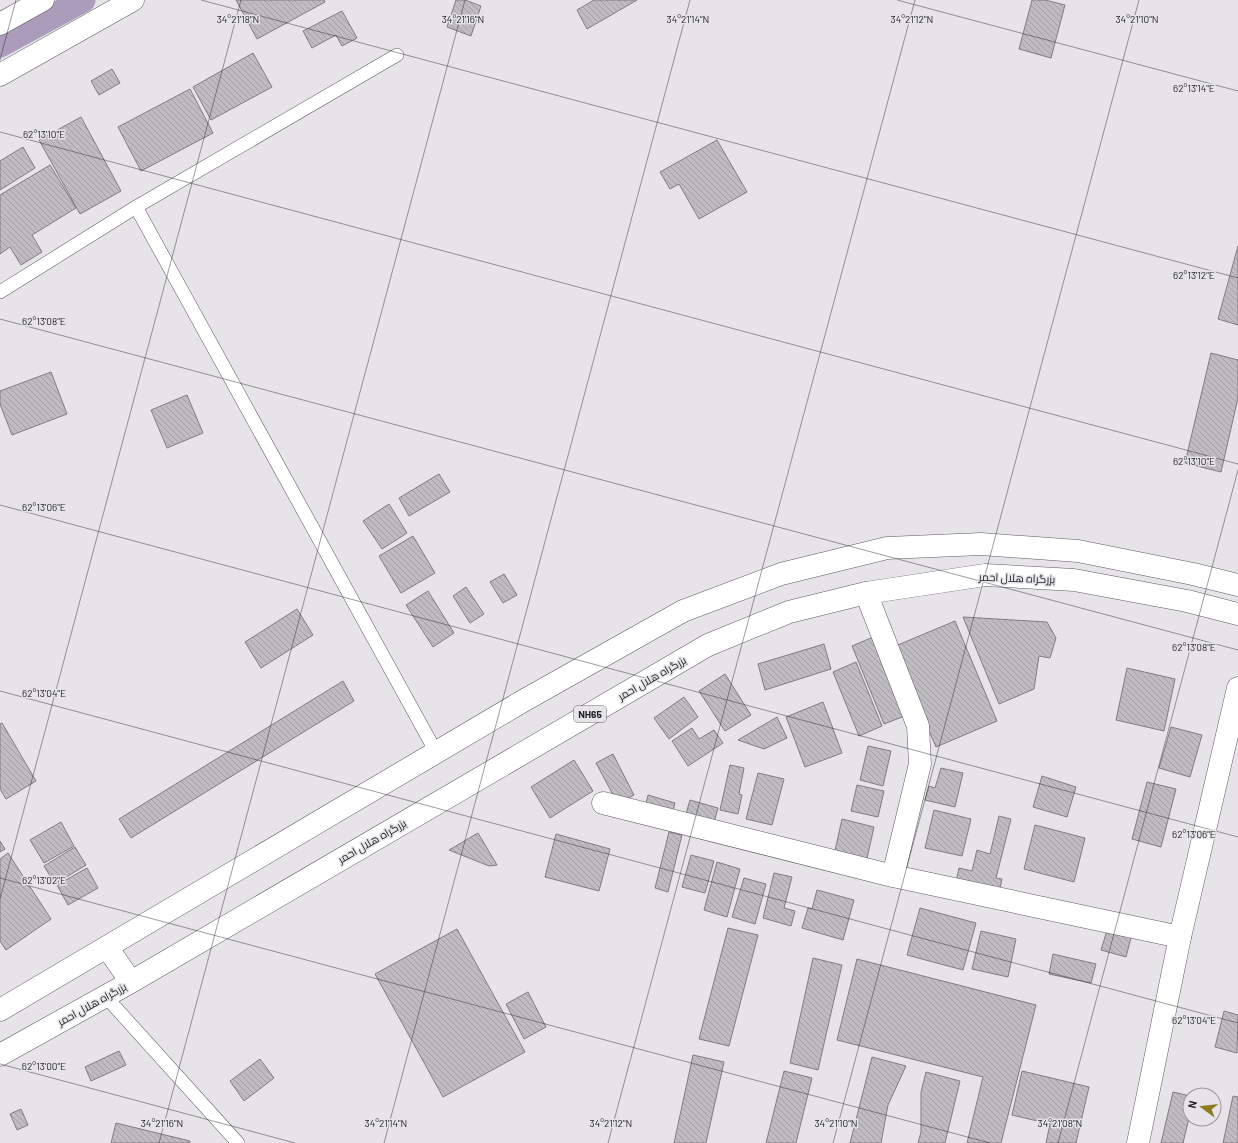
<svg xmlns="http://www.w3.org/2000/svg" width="1238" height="1143" viewBox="0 0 1238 1143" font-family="Barlow,Cairo,sans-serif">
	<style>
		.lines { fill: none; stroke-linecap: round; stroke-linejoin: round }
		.canal { stroke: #ab9cbc; stroke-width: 25 }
		.building { fill: url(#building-back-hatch); stroke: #7f7d82 }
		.lane-casing { stroke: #5d5b60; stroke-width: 14 }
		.street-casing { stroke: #5d5b60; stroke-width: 23 }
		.secondary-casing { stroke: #5d5b60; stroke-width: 23 }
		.highway-casing { stroke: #5d5b60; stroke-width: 23 }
		.lane { stroke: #fff; stroke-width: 13 }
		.street { stroke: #fff; stroke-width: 22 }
		.secondary { stroke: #fff; stroke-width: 22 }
		.highway { stroke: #fff; stroke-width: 22 }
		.ticks { fill: none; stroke: #252526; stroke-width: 1; stroke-opacity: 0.45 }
		.labels { text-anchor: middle; stroke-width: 3; stroke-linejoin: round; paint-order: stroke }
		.shield { fill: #e6e4e9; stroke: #5f5e60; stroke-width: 1 }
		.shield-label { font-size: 10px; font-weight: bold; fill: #252526 }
		.street-label { font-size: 11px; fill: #252526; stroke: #e6e4e9 }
		.ticks-label { font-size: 10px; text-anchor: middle; fill: #252526; stroke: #e6e4e9; stroke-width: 3; stroke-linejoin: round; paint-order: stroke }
	</style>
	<defs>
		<pattern id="building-back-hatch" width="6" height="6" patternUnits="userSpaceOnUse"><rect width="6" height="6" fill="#bebcc1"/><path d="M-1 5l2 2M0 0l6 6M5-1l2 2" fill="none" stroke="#a3a1a6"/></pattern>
	</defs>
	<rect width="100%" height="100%" fill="#e6e4e9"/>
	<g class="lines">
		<path class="canal" d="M0,45l83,-45"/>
	</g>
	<path class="building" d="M236,0h88l1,2 -68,37z
		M456,0h9l16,6 -10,30 -24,-9z
		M594,0h43l-50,29 -10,-19z
		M1032,0h13l20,5 -14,53 -32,-9z
		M342,11l15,27 -15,8 -6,-11 -24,13 -9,-17z
		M253,53l19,34 -61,33 -18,-33z
		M112,69l8,14 -21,12 -8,-14z
		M190,89l23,44 -72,38 -23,-44z
		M81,117l40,74 -41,23 -41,-74z
		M717,140l30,52 -48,27 -20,-35 -9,5 -10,-17z
		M23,147l12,21 -35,22v-29z
		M50,165l26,43 -44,27 10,17 -21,13 -11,-18 -10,7v-59z
		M1238,246v79l-20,-6z
		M1211,353l27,7v38l-17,74 -36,-9z
		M51,372l16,42 -55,21 -12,-31v-13z
		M187,395l16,38 -36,15 -16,-38z
		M439,474l11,18 -41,24 -10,-18z
		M389,504l18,29 -25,16 -19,-28z
		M413,536l22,37 -34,20 -22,-37z
		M504,574l13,21 -14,8 -13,-21z
		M466,587l18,27 -14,9 -17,-27z
		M428,591l26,42 -21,14 -27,-42z
		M297,609l16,26 -52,33 -16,-26z
		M963,617l84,5 9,16 -6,20 -11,-2 -5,33 -35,15z
		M955,621l42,100 -61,26 -43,-100z
		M878,635l32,79 -26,10 -32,-78z
		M824,644l7,25 -66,21 -7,-26z
		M856,662l26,64 -23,10 -26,-64z
		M1127,668l48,11 -11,52 -48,-11z
		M725,674l26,41 -26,16 -26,-40z
		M343,681l11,20 -223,137 -12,-19z
		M684,697l14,20 -29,22 -15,-21z
		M823,702l19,51 -37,14 -19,-50z
		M777,717l10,21 -23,11 -26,-9z
		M2,723l34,58 -30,18 -6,-10v-65z
		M1171,727l31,8 -12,42 -31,-9z
		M692,728l7,11 15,-9 9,13 -35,23 -16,-25z
		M868,746l23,5 -8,35 -23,-6z
		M613,754l21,41 -16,9 -22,-41z
		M574,760l19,31 -43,27 -19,-31z
		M730,765l14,3 -5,26 3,1 -4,19 -18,-4z
		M941,768l22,5 -8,34 -30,-7 4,-14 6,2z
		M758,773l26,6 -12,46 -26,-6z
		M1042,776l34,11 -9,30 -34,-10z
		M1147,782l29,7 -15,58 -29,-8z
		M857,785l27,6 -6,26 -27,-6z
		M648,795l27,8 -4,15 -27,-7z
		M690,800l28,8 -5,18 -28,-9z
		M934,810l37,9 -9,37 -37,-8z
		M999,816l12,3 -15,59 6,1 -3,14 -43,-11 3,-14 13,3 5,-21 13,4z
		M842,819l32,8 -8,36 -32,-8z
		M61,822l13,24 -30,17 -14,-23z
		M1035,825l50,13 -11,44 -50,-13z
		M669,832l13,3 -14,57 -13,-4z
		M478,833l19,32 -8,1 -40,-16z
		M556,834l54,15 -11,42 -54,-14z
		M0,841l5,8 -5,3z
		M75,847l11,18 -31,19 -11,-18z
		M8,853l43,66 -45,31 -6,-9v-82z
		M691,855l23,6 -9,32 -23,-6z
		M717,862l23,7 -13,48 -23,-7z
		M87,868l11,20 -30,17 -11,-20z
		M774,873l18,4 -8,31 11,3 -4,15 -28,-8z
		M744,878l22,6 -11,40 -23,-7z
		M817,890l37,10 -11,40 -41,-12 6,-20 4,1z
		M920,908l56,15 -13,47 -56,-15z
		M1109,924l24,6 -7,27 -25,-7z
		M728,928l30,7 -29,111 -30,-7z
		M457,929l68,123 -82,45 -68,-123z
		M981,931l35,8 -8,38 -36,-8z
		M1053,954l43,10 -5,19 -42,-9z
		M813,958l29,7 -24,105 -28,-7z
		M857,959l179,46 -35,138h-34l16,-66 -146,-37z
		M528,992l18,35 -22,12 -18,-35z
		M1224,1011l14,4 -1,38 -22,-6z
		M119,1051l7,14 -35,16 -6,-14z
		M693,1055l31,7 -18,81h-32z
		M872,1057l34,9 -18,39 -7,38h-31z
		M260,1059l14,19 -30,23 -14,-20z
		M784,1071l28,7 -16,65h-30z
		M1022,1071l67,16 -13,56h-30l4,-19 -38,-9z
		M926,1072l34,9 -15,62h-27l3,-11v-40z
		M1173,1092l17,4v18l-7,29h-22z
		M1233,1096l5,1v46h-15z
		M21,1109l7,16 -11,5 -7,-16z
		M116,1123l74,18v2h-79z"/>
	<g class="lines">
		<defs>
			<path id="lane" d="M136,207l300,545
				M0,292l136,-85 261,-152
				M106,997l132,146"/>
			<path id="street" d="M0,24l43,-24
				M866,593l52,133 2,38 -27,112
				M603,803l290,73 287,61"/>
			<path id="secondary" d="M0,75l133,-75
				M1138,1143l42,-206 58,-249"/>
			<path id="highway" d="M107,947l24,35
				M0,1010l523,-309 160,-90 98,-37 106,-26 94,-4 97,7 115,23 45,11
				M0,1055l131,-73 577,-337 81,-33 77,-19 119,-18 89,5 113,21 51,13"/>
		</defs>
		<use href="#lane" class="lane-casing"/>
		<use href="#street" class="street-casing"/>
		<use href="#secondary" class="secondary-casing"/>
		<use href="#highway" class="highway-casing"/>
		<use href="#lane" class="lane"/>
		<use href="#street" class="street"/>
		<use href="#secondary" class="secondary"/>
		<use href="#highway" class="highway"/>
	</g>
	<path class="ticks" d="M201,0l1037,278M897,0l341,91M0,60l16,-60M0,132l1238,332M0,319l1238,331M0,505l1238,332M0,691l1238,332M0,878l990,265M0,899l241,-899M0,1064l295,79M159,1143l306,-1143M384,1143l306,-1143M608,1143l307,-1143M833,1143l306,-1143M1058,1143l180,-673"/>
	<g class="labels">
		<rect class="shield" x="574" y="706" width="32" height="16" rx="3"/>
		<g class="shield-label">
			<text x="590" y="718">NH65</text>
		</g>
		<g class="street-label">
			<text transform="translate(1017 578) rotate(2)" y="4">بزرگراه هلال احمر</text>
			<text transform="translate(652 678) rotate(-30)" y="4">بزرگراه هلال احمر</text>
			<text transform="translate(372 841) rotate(-30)" y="4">بزرگراه هلال احمر</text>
			<text transform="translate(92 1004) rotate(-29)" y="4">بزرگراه هلال احمر</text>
		</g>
	</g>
	<g class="ticks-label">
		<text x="238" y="23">34°21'18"N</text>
		<text x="463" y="23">34°21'16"N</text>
		<text x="688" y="23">34°21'14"N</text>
		<text x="912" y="23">34°21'12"N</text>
		<text x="1137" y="23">34°21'10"N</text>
		<text x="1194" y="92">62°13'14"E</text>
		<text x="44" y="138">62°13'10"E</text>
		<text x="1194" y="279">62°13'12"E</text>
		<text x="44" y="325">62°13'08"E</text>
		<text x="1194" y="465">62°13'10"E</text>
		<text x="44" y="511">62°13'06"E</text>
		<text x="1194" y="651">62°13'08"E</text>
		<text x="44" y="697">62°13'04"E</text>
		<text x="1194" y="838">62°13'06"E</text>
		<text x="44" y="884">62°13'02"E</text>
		<text x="1194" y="1024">62°13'04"E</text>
		<text x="44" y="1070">62°13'00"E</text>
		<text x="162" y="1127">34°21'16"N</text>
		<text x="386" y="1127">34°21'14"N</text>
		<text x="611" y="1127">34°21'12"N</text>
		<text x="836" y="1127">34°21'10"N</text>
		<text x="1060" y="1127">34°21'08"N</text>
	</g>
	<g transform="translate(1202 1107) rotate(285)"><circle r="19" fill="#e6e4e9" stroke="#99989b"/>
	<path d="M0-3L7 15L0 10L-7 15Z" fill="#8e7b20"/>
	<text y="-6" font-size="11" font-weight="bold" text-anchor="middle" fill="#252526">N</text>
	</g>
</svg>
